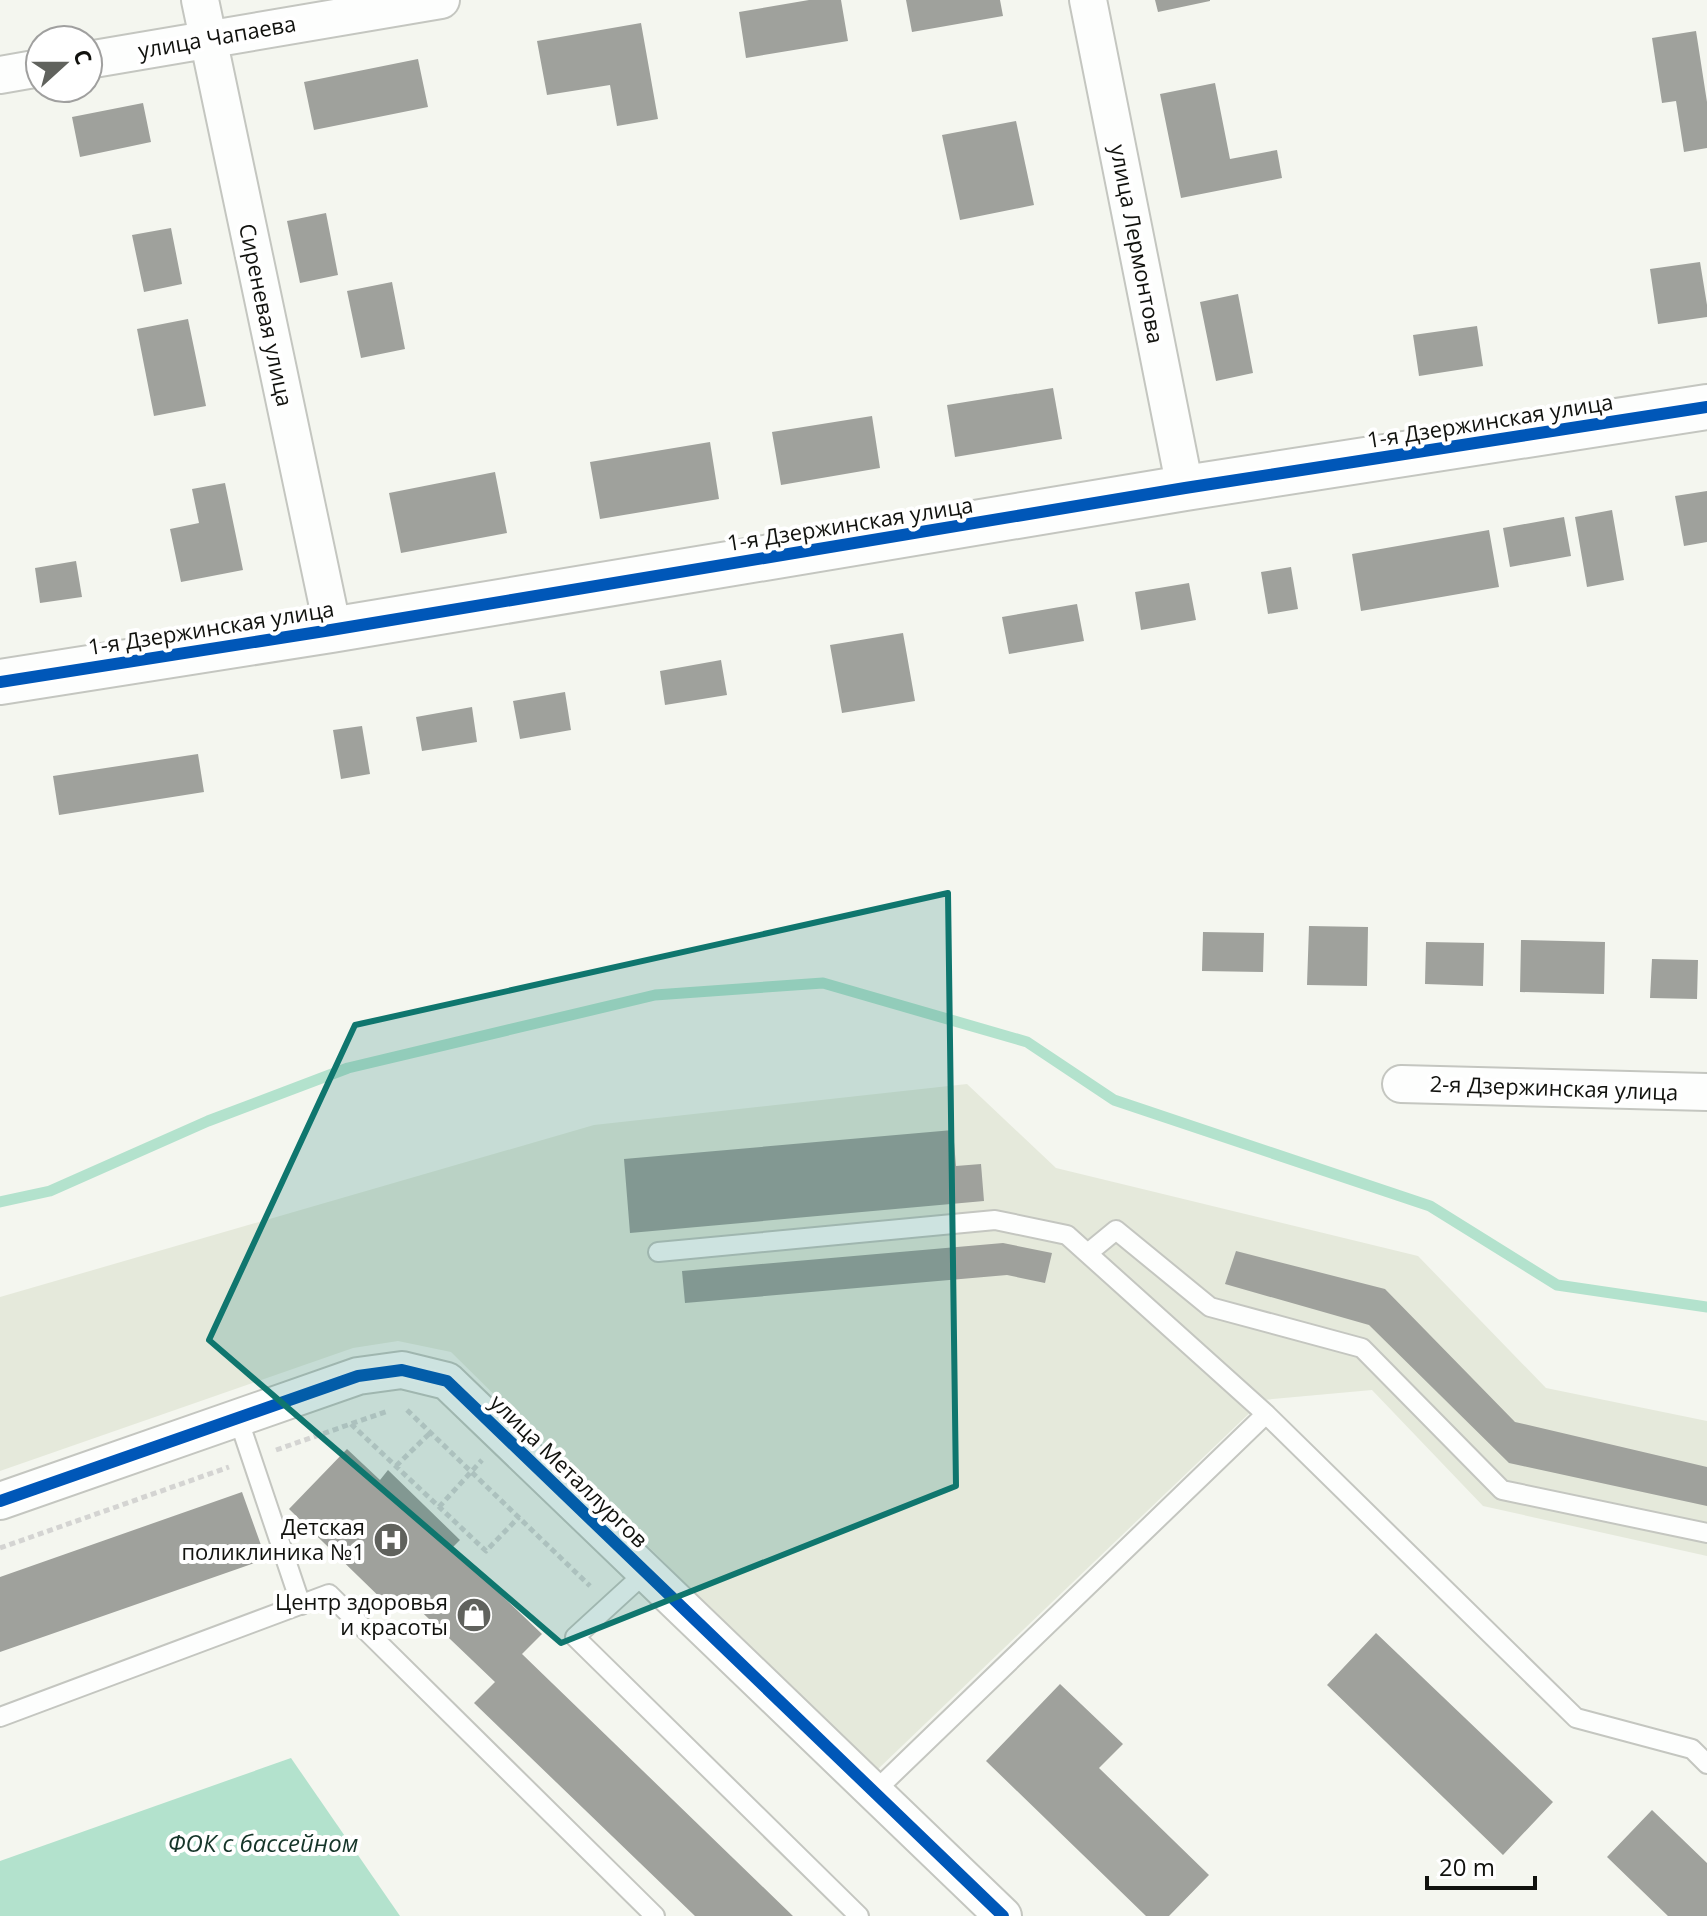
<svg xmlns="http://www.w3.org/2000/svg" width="1707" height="1916" viewBox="0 0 1707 1916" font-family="'Open Sans',sans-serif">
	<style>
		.built { fill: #e5e9db }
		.water { fill: #b3e2cd }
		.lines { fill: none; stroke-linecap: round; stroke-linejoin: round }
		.stream { stroke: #b3e2cd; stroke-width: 11 }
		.building { fill: #9fa19c }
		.service-casing { stroke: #c4c6c0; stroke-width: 22 }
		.minor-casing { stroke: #c4c6c0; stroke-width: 40 }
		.tertiary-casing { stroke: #c4c6c0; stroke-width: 48 }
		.path { stroke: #d4d4d2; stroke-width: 5; stroke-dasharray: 6 4; stroke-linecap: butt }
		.service { stroke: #fdfefd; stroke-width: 18 }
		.minor { stroke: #fdfefd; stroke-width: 36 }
		.tertiary { stroke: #fdfefd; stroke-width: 44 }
		.cycleway-casing { stroke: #fff; stroke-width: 17 }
		.cycleway { stroke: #0057b8; stroke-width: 12 }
		.marked { fill: #0f766e; fill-opacity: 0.2; stroke: #0f766e; stroke-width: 6; stroke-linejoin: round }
		.labels { text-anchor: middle; stroke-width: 8; stroke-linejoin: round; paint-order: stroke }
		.street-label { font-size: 22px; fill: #11120e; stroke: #fff }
		.poi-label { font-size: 22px; fill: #11120e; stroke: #fff; text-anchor: end }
		.water-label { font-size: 24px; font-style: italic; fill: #153529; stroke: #fff }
	</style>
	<rect width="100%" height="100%" fill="#f4f6ef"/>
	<path class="built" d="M967,1084l89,84 362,88 128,132 161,33v135l-224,-50 -111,-116 -109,10 -387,371 -425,-419 -53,-11 -45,7 -353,123v-174l594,-172z"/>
	<path class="water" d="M291,1758l109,158h-400v-55z"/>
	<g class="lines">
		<path class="stream" d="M0,1202l50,-11 158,-70 140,-53 307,-73 168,-12 204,59 87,58 316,106 127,79 150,22"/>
	</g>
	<path class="building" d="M809,0h32l7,41 -102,17 -7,-46z
		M906,0h94l3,16 -91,16z
		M1155,0h55v1l-52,11z
		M641,23l17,96 -41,7 -7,-41 -63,10 -10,-54z
		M1696,31l11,71v46l-23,4 -8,-51 -14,2 -10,-65z
		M418,59l10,48 -114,23 -10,-48z
		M1215,83l15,76 47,-9 5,28 -101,20 -21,-104z
		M143,103l8,39 -71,15 -8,-40z
		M1016,121l18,84 -74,15 -18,-85z
		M326,213l12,62 -38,8 -13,-62z
		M171,228l11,56 -38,8 -12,-57z
		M1700,262l7,43v12l-49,7 -8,-55z
		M392,282l13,67 -44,9 -14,-67z
		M1238,294l15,79 -37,8 -16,-79z
		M188,319l18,87 -52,10 -17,-87z
		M1477,326l6,40 -64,10 -6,-41z
		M1053,388l9,51 -107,18 -8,-52z
		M872,416l8,52 -99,17 -9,-53z
		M710,442l9,57 -119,20 -10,-57z
		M495,472l12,61 -106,20 -12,-60z
		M225,483l18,87 -62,12 -11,-53 29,-6 -7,-34z
		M1707,491v51l-23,4 -9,-50z
		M1612,510l12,70 -37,7 -12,-70z
		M1564,517l7,39 -61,11 -7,-39z
		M1489,530l10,57 -138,24 -9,-57z
		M76,561l6,36 -42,6 -5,-35z
		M1291,567l7,42 -30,5 -7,-42z
		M1189,583l7,37 -55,10 -6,-38z
		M1077,604l7,37 -75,13 -7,-37z
		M903,633l12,68 -73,12 -12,-68z
		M721,660l6,35 -62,10 -5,-34z
		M565,692l6,38 -51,9 -7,-38z
		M472,707l5,35 -55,9 -6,-34z
		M362,726l8,48 -29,5 -8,-49z
		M198,754l6,38 -145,23 -6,-39z
		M1309,926l59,1 -1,59 -60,-1z
		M1203,932l61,1 -1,39 -61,-1z
		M1521,940l84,2 -1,52 -84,-2z
		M1426,942l58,1 -1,43 -58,-2z
		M1652,959l46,1 -1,39 -47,-1z
		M953,1130l3,36 25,-2 3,37 -354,32 -6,-74z
		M1003,1243l49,10 -7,30 -38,-8 -322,28 -3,-32z
		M1236,1251l149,38 130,133 192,45v39l-198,-43 -140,-138 -144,-41z
		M347,1449l33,31 8,-10 72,70 -8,8 90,86 -20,20 271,262h-98l-221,-213 21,-21 -89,-85 -13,13 -104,-101z
		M242,1492l24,67 -266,93v-75z
		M1376,1633l177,169 -50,53 -176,-170z
		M1060,1684l63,60 -24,24 110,107 -40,41h-23l-160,-155z
		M1652,1810l55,53v53h-39l-61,-59z"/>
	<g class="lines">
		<defs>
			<path id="service" d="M658,1252l337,-32 72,15 199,179
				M1088,1253l28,-23 94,77 152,41 140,142 205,43
				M238,1418l63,187
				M646,1572l-71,65 284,279
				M0,1717l329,-123 326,322
				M874,1792l392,-378 310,304 116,31 15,15"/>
			<path id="minor" d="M200,0l130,616 1,14
				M1088,0l97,488
				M88,60l353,-60
				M0,75l40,-7
				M1401,1084l306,8
				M0,1501l358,-125 44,-6 45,11 556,535"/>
			<path id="tertiary" d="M0,682l331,-52 854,-142 522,-81"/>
		</defs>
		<use href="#service" class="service-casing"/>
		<use href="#minor" class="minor-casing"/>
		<use href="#tertiary" class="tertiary-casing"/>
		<path class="path" d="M407,1410l183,176
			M351,1424l135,127 33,-34
			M276,1450l112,-39
			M396,1466l35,-34
			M439,1507l43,-47
			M0,1548l229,-81"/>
		<use href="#service" class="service"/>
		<use href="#minor" class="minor"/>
		<use href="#tertiary" class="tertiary"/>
		<defs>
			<path id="cycleway" d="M0,682l331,-52 854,-142 522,-81
				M0,1501l358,-125 44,-6 45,11 556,535"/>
		</defs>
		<use href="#cycleway" class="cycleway-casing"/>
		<use href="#cycleway" class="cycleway"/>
	</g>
	<path class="marked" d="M948,893l8,593 -395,157 -352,-303 146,-315z"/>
	<defs>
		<symbol id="hospital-disc" viewBox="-11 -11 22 22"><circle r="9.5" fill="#60625d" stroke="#fff"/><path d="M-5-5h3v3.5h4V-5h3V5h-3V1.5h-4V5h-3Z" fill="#fff"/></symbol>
		<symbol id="shop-disc" viewBox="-11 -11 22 22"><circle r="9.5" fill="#60625d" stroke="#fff"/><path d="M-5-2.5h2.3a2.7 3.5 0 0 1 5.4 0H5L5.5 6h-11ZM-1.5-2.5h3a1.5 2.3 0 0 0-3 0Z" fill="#fff"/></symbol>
	</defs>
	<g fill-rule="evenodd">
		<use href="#hospital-disc" x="371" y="1520" width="40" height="40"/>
		<use href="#shop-disc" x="454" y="1595" width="40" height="40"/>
	</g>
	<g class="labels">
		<g class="street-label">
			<text transform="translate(217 37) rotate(-10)" y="8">улица Чапаева</text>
			<text transform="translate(1137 244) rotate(79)" y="8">улица Лермонтова</text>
			<text transform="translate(266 315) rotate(78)" y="8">Сиреневая улица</text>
			<text transform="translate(1490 421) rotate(-9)" y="8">1-я Дзержинская улица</text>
			<text transform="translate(850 524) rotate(-9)" y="8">1-я Дзержинская улица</text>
			<text transform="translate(211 628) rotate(-9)" y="8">1-я Дзержинская улица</text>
			<text transform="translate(1554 1088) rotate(2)" y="8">2-я Дзержинская улица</text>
			<text transform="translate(569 1471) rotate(44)" y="8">улица Металлургов</text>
		</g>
		<g class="poi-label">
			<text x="365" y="1535">Детская<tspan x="365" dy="25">поликлиника №1</tspan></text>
			<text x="448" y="1610">Центр здоровья<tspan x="448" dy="25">и красоты</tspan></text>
		</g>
		<g class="water-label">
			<text x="263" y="1852">ФОК с бассейном</text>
		</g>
	</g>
	<g transform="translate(64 64) rotate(69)"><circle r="38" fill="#ffffff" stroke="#a0a09f" stroke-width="2"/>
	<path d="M0-6L14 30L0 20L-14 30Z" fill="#60625d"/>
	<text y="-12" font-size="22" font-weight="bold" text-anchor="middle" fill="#11120e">С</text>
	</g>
	<path d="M1427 1876v12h108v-12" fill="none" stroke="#11120e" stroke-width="4"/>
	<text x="1439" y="1876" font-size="24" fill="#11120e" stroke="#ffffff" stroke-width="6" paint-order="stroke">20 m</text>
</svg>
